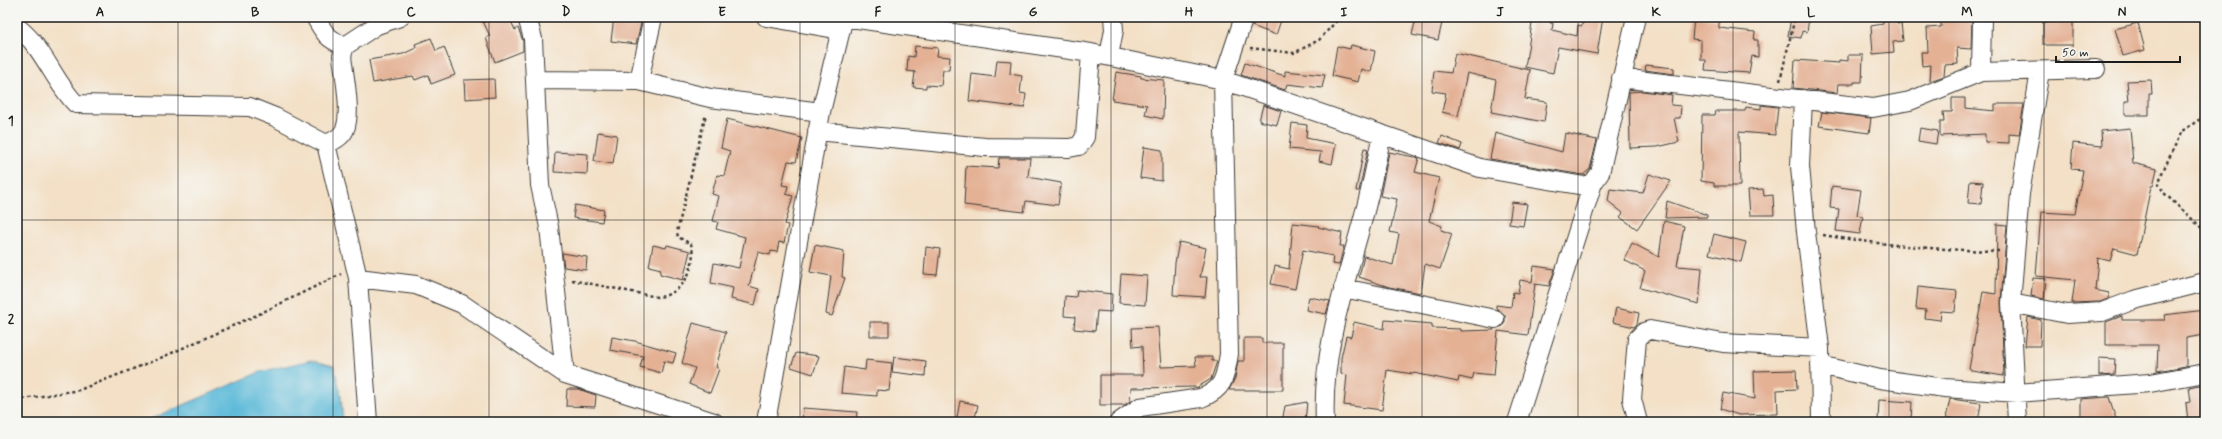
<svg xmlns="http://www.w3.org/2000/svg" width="2222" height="439" viewBox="0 0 2222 439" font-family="Mynerve,sans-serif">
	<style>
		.water { fill: #59b8d8; stroke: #3a6a7a }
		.building { fill: #e4b194 }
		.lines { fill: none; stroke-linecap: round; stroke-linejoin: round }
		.street-casing { stroke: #3c3936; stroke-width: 20 }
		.path { stroke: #3c3936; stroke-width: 2.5; stroke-dasharray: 3 3; stroke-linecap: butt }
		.street { stroke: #fff; stroke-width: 18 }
		.grid { fill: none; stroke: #1c1c1c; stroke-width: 1; stroke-opacity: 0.55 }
		.neatline { fill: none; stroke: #1c1c1c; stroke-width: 1.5 }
		.grid-label { font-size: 13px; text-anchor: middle; font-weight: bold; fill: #1c1c1c }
	</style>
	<rect width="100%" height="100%" fill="#f6f6f2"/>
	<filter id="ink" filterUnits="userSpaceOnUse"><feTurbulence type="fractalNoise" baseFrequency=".025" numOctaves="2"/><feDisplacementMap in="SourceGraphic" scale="8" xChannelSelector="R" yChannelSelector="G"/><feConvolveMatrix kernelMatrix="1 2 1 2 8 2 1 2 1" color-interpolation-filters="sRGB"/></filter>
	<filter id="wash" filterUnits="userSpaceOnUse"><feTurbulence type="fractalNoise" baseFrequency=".012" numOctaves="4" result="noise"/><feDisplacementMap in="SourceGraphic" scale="16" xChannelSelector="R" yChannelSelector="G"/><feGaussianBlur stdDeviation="0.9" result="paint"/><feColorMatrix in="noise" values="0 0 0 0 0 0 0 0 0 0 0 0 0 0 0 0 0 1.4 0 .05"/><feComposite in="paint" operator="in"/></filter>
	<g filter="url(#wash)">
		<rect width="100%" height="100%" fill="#f3e0c6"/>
		<path class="water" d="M311,360l23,6 7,29 2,27h-199l116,-50z"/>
		<g id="blocks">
			<path class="building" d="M481,17h28l6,13 3,-2 5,13v10l-28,11 -9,-24 4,-2z
				M614,17l28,2 -6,25 -25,-3z
				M1254,17h19l8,3 -5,15 -24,-9z
				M1533,17h18l-1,6h3l-1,7 25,6 1,-11 4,1 1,-9h20l-6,37 -39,-7 -5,26 -28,-6z
				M1694,17l25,3v8l36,4 -1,8h4v17l-6,-1 -3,17 -44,-3 1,-10h-5v-20l-9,-1z
				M1791,17h18l-2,15 -5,-1 -1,7 -13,-2z
				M1941,17h31l-1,32 -14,-1 1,16 -13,1 -1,11 -14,5 1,-16 -9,1 -1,-14h7l-1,-24 14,-1z
				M1416,18l26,5 -4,17 -26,-5z
				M1897,18v6l4,-1 2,18 -10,1 1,10 -21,2 -2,-28 12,-2v-5z
				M2051,18l22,1v26h-30v-23h8z
				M2138,23l7,27 -22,6 -8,-27z
				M431,38l5,13 8,-4 11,28 -24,9 -3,-9 -13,5 -2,-4 -40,7 -4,-23 34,-6 13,-6 -1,-4z
				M1351,45l24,6 -4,21 -10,-3 -3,13 -26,-6 5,-30 13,3z
				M915,46l23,2 -1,8 13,1 -1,13h-6l-2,16 -15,-1v3l-13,-1 2,-15 -8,-1 1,-15 6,1z
				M1455,53l75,17 -5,29 22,3 -3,20 -53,-10 5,-32 -29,-7 -9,43 -16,-4 4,-19 -14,-2 2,-20 17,2z
				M1848,55h15l-1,27h-8v2h-16l-1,9 -44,-5 2,-28 44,3v-3l9,1z
				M997,60l14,1 -1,13 12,2 -2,17 6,1 -2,14 -55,-7 3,-27 23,3z
				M1245,63l40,13v-5l40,4 -3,13 -35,-4 -2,6 -44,-15z
				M1646,65l28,3v6l-29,-4z
				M1116,72l25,4v2l23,2 -1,39 -18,-4 2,-10 -35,-5z
				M494,79l1,18 -30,2 -1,-19z
				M2151,80l1,14h-3v21h-24v-14h4l-2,-20z
				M1643,91l29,4 -1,10 10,1 -1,12h-6l5,24 -22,5 -27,1 -1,-56z
				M1952,98h13v10l30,3v-7h29l-5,31 -10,-1v9l-24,-1v-8l-45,2v-14h4l-1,-10h9z
				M1263,105l18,6 -4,14 -18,-4z
				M1761,105l17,2 -3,28 -36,-3 1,54h-26v-3l-13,-2 1,-66h13l1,-4h29l1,-4 15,2z
				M1822,112l49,6 -2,15 -50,-7z
				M727,119l75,19 -6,24 -8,-1 -6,24 6,1 -2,8 7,2 -8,28 3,1 -4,18 -5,-1 -2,10 -6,-1 -1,4 -12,-3 -9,34 10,3 -4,16 -24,-6 2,-11 -22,-5 3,-20 25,5 6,-31 -29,-8 2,-7 -5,-1 6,-25 -7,-2 5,-19 7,1 6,-25 -9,-3z
				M1292,123l15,2 -1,13 30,6 -4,20 -13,-3 2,-9 -32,-3z
				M1920,128l18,3 -2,13 -18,-3z
				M2130,128l3,35 24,6 -4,17h-2l-14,68 -23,-6 -4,13 -12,-3 -3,32 14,3 -1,6 -8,3 -28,1 3,-23 -39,-4 5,-64 34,2 8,-44 -12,-1 2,-26 29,3 -1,-15z
				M598,132l19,3 -4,29 -19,-3z
				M1495,133l67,19 3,-19 32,7 -7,29 -7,6 -93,-16z
				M1442,136l20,8 -2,6 -21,-7z
				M1144,147l18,3v31l-22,-3z
				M1364,148l4,1 -9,42h-3z
				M555,152l33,2 -1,20 -33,-2z
				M1389,152l30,6 -4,14 24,6 -10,43 13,5 -1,4 11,4 -12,35 -15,-5 -4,29 -32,-6 -30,-10 5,-21 29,9 6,-31 -9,-2 7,-33 -17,-3z
				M999,158h31l-2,19 33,6 -3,22 -32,-4 -2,11 -60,-7 2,-39 32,2z
				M1649,174l22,7 -34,48 -17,-12 3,-4 -15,-12 2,-12 33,4z
				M1970,181l13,1 -2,22 -13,-1z
				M1832,186l29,4 -4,25 6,1 -3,18 -24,-3 3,-22 -9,-1z
				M1763,189l1,7 9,-1 1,20h-24l-2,-25z
				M1667,201l40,14v2l-42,1z
				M1512,202l15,2 -4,22 -14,-2z
				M575,205l29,5 -2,12 -29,-4z
				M1664,221l20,5 -7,40 25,2 -3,36 -59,-16 5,-17 -21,-11 8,-17 27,14z
				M1293,223l26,3 -1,1 24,6 -2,13h4l-5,19 -7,-1 1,-8 -30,-6 -8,39 -24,-5 4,-18 14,3z
				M1997,224l10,1 -6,77 3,74 -32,-5 -3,-2 14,-77 13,2z
				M1714,234l32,8 -5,20 -32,-8z
				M1179,242l27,6 -6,29h7l-2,20 -32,-2 2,-32z
				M653,245l13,3 1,-3 23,6 -7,29 -23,-6 1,-5 -12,-3z
				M815,245l29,6 -2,26 3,1 -13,38 -6,-2 5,-38 -21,-4z
				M926,247l14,2 -3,26 -13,-1z
				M562,253l25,4 -1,13 -22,-3z
				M1534,266l21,3 -6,17 -14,-2 -7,51 -30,-4 -4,44 -20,-2 -2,7 -13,-3 -1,5 -44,-9 -1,1 -26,-4 -5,40 -38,-5 3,-30 -6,-1v-16l5,-22 5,1 3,-15 30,7 1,-9 47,4v4l29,1v2l33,-1 -1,-1 10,-3 2,-5v-6l-9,-7v-3l15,2 2,-15 5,1 2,-13 12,2z
				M1121,274l26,2 -2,29 -26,-2z
				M2033,278l13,1 -2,20 -13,-3z
				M1918,287l39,4 -2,21 -14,-1 -1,9 -15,-2 1,-8 -10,-1z
				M1077,290l35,4 -1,18 -14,-1 -2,20 -21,-2 1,-12 -11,-1 1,-20 11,1z
				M1309,297l21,4 -4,13 -20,-4z
				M1616,308l23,5 -2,11 -3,3 -21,-5z
				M2205,310v25l-19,3v28l-29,5 1,-26h-52v-23l16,-6v4h43l-1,-5z
				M2028,317l13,3 -1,26h-15z
				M870,322h19v14h-19z
				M693,323l33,9 -10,35 3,2 -9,24 -21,-9 6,-16 -13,-5z
				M1158,327l3,40 35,-1 -1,-9h17v4h5l-6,18 -15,9v-1l-65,1 -1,13 -6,4h-24v-30h43l-1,-29 -9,1 -1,-19z
				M612,337l23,4 41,12 -3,10 -9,-2 -3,12 -21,-6 3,-11 -33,-6z
				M1244,338h18v5h21v47h-54l6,-12 3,-17h6z
				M796,353l23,3 -6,18 -22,-7z
				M894,357l32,4 -1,15 -33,-4z
				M2099,358l16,1 -1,16 -15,1z
				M866,360l26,3 -3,28 -12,-1v6l-36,-3 3,-26 21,3z
				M1796,370l1,19 -20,1 1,24 -39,1 -19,-6 3,-16 32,6 -1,-28z
				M2205,384v38h-17l-2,-19 5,-1 -2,-15z
				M567,389h11l18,6 -1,12 -29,-1z
				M2109,397l8,25h-36v-23z
				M1950,399l31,4 -3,19 -32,-4z
				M1879,400l33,2 -1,20h-33z
				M960,401l18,4 -4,17h-18z
				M1307,402l-2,20h-23l3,-16z
				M803,408l54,4 -1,10h-54z"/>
		</g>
	</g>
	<g filter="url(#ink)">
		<use href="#blocks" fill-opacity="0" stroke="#3c3936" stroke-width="1"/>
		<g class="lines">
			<defs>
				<path id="street" d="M315,17c9,16 12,22 30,29
					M527,17l6,22 7,146 9,42 16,147
					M766,17l75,13
					M844,17l247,36 132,27 257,88 104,18 9,-3 7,-10 36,-156
					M17,27c26,19 37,55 59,77l174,3 25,10 51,27c8,-3 16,-7 19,-15 7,-18 -1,-54 -3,-73l3,-10 32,-21 23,-8
					M1109,56l5,-26 -1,-13
					M1981,72l1,-55
					M1621,78l252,30 37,-7 71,-29 115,-3
					M536,80l103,1 71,17 111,14
					M639,81l14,-64
					M1803,99l-3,67 6,66 14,116 1,74
					M817,131l168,16 84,1 10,-2 6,-9 6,-84
					M326,144l32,134 10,144
					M358,278l58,7 46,19 103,70 149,48
					M1343,288l152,31
					M2011,303l56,11 35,-2 32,-12 71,-18
					M1820,365l60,14 65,9 72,5 133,-10 55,-10
					M766,422l55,-310 23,-95
					M1119,422l21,-15 61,-9c24,-9 24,-22 28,-44l-6,-274 21,-63
					M1325,422c-4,-76 24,-147 42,-219 6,-23 10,-46 15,-69
					M1517,422l76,-239
					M1638,422l-6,-23 5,-60 7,-7 6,-2 73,13 97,5
					M2017,422l-6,-119 9,-109 20,-123"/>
			</defs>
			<use href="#street" class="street-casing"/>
			<path class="path" d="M1250,48l44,5 25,-13 21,-23
				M1780,81l15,-64
				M2205,116l-23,15 -21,44 -2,9 5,9 41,38
				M1823,235c58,10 116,15 176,16
				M572,280l85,17c25,-1 41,-30 34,-53l-13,-7 -1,-5 29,-118
				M17,400l62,-10 77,-30 103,-46 82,-40
				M1092,422l11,-1"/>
			<use href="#street" class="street"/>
		</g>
	</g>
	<path class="grid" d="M178,17v405M333,17v405M489,17v405M644,17v405M800,17v405M955,17v405M1111,17v405M1267,17v405M1422,17v405M1578,17v405M1733,17v405M1889,17v405M2044,17v405M17,220h2188"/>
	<rect width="2222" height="439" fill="none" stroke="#f6f6f2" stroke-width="44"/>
	<path d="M2056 56v6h124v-6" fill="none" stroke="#1c1c1c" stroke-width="2"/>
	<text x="2062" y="56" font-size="12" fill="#1c1c1c" stroke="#f6f6f2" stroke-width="3" paint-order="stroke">50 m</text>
	<rect x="22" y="22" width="2178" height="395" class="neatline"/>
	<g class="grid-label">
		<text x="100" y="16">A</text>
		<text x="255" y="16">B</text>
		<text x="411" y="16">C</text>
		<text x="566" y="16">D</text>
		<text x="722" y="16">E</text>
		<text x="878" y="16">F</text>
		<text x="1033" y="16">G</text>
		<text x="1189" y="16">H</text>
		<text x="1344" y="16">I</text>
		<text x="1500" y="16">J</text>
		<text x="1656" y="16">K</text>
		<text x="1811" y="16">L</text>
		<text x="1967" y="16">M</text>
		<text x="2122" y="16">N</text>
		<text x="11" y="125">1</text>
		<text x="11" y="323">2</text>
	</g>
</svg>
